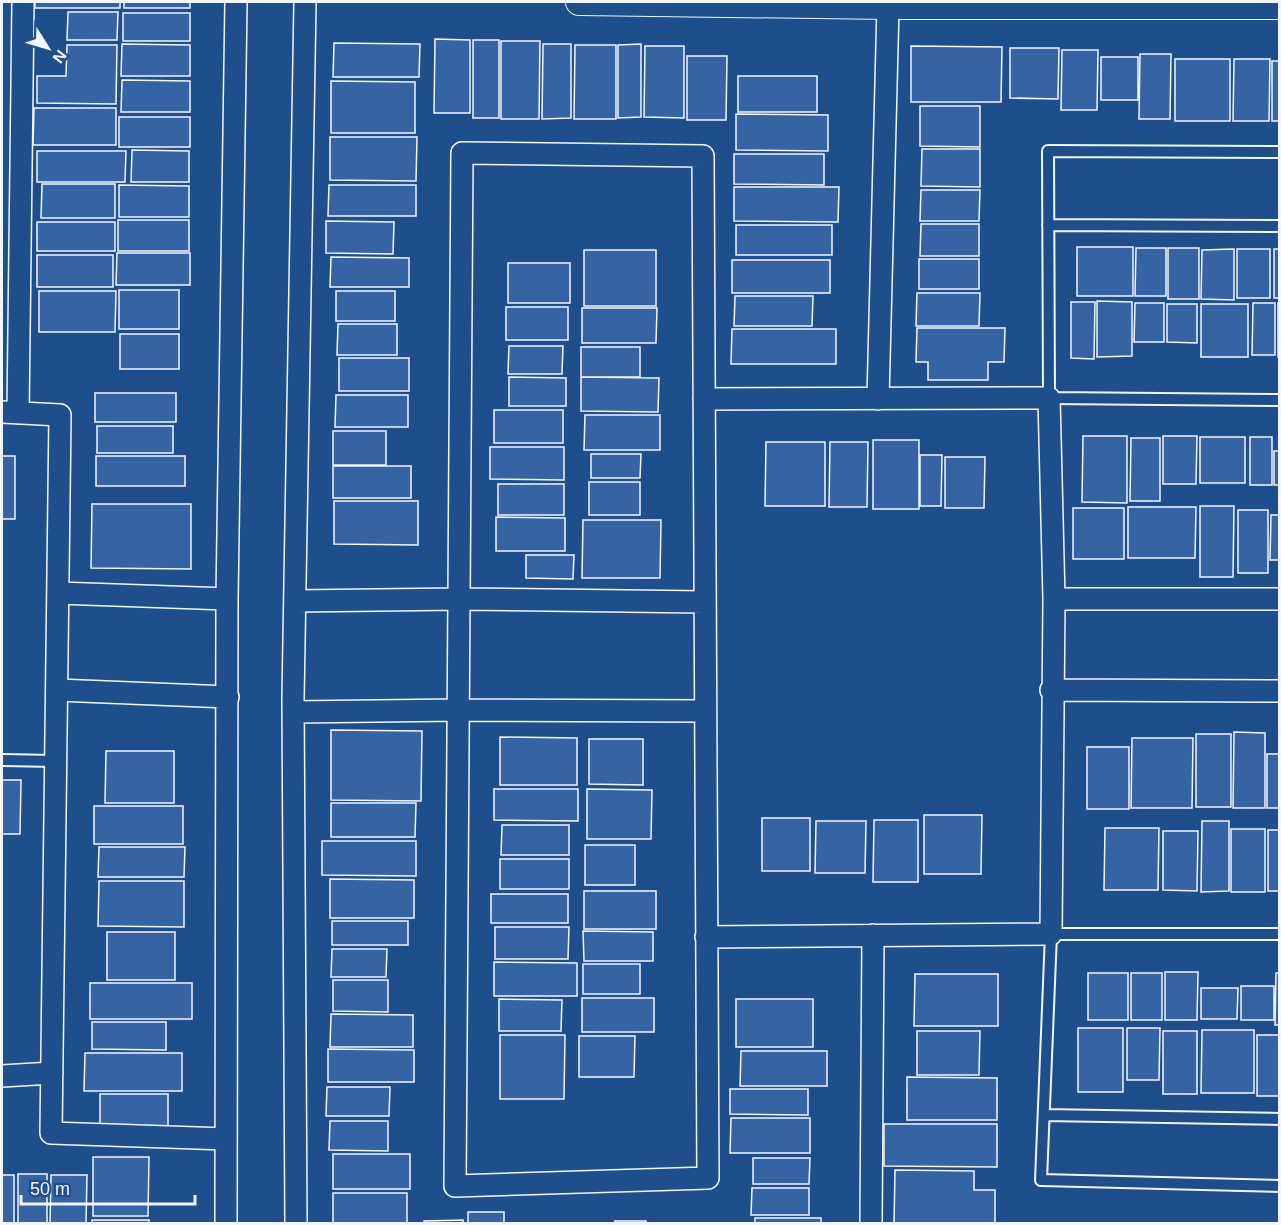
<svg xmlns="http://www.w3.org/2000/svg" width="1281" height="1225" viewBox="0 0 1281 1225" font-family="Arial,sans-serif">
	<style>
		.building { fill: #3563a3; stroke: #f2f6ff; stroke-width: 1.5 }
		.lines { fill: none; stroke-linecap: round; stroke-linejoin: round }
		.service-casing { stroke: #f2f6ff; stroke-width: 14 }
		.minor-casing { stroke: #f2f6ff; stroke-width: 24 }
		.tertiary-casing { stroke: #f2f6ff; stroke-width: 28 }
		.service { stroke: #1f4e8c; stroke-width: 10 }
		.minor { stroke: #1f4e8c; stroke-width: 21 }
		.tertiary { stroke: #1f4e8c; stroke-width: 26 }
	</style>
	<rect width="100%" height="100%" fill="#1f4e8c"/>
	<path class="building" d="M35,2h85v6h-85z
		M124,2h66v6h-66z
		M68,12h50l-1,28h-50z
		M123,13h67v28h-67z
		M435,39l35,1v73h-36z
		M473,40h26v78h-26z
		M501,41h39l-1,78h-38z
		M334,43l86,1 -1,33h-86z
		M122,44l68,1v31h-69z
		M543,44h28v74l-29,1z
		M641,44v73l-23,1v-73z
		M67,45h50l-1,59 -79,-1v-27h29z
		M575,45h41v74h-42z
		M645,46h39v72l-40,-1z
		M911,46l91,1 -1,55h-90z
		M1010,48h49l-1,51 -48,-1z
		M1062,50h36l-1,60h-36z
		M1140,54h31l-1,65h-31z
		M687,56h40l-1,64h-39z
		M1101,57h37v43h-37z
		M1175,59h55v62h-55z
		M1234,59h36l-1,62h-36z
		M1272,61h8v60h-8z
		M738,76h79v36h-79z
		M122,80l68,1v31h-69z
		M331,81l84,1v51h-84z
		M920,106h60v41l-60,-1z
		M34,108h82v37h-83z
		M736,114l92,1v36l-92,-1z
		M119,117h71v30h-71z
		M330,137h87l-1,44 -86,-1z
		M922,149h58v38l-59,-1z
		M132,150l57,1v31h-58z
		M37,151h89l-1,31h-88z
		M734,154h90v31l-90,-1z
		M42,184h73v34h-74z
		M119,185l70,1v31h-70z
		M329,185h87v31h-88z
		M734,187h105l-1,35 -104,-1z
		M921,190h59l-1,31h-59z
		M118,220h71v31h-71z
		M326,221l68,1 -1,32 -67,-1z
		M37,222h78v29h-78z
		M921,224h58v32h-59z
		M736,225h96v30h-96z
		M1077,247h56v49h-56z
		M1136,248h30v48h-31z
		M1168,248h31v51h-31z
		M1234,249v51l-33,-1 1,-49z
		M1237,249h33v49h-33z
		M1274,249h6v49h-6z
		M584,250h72v56h-72z
		M117,253h73v32h-74z
		M37,255h76v32h-76z
		M331,257l78,1v29h-79z
		M919,259h60v30h-60z
		M732,260h98v33h-98z
		M508,263h62v40h-62z
		M119,290h60v39h-60z
		M39,291h77l-1,41h-76z
		M336,291h59v30h-59z
		M917,293h63l-1,33h-63z
		M735,296h78l-1,30h-78z
		M1097,301l35,1v54l-35,1z
		M1071,302h24l-1,57 -23,-1z
		M1135,303h29v39h-30z
		M1253,303h22v52h-23z
		M1278,303h2v54h-2z
		M1167,304h30v39l-30,-1z
		M1201,304h47v53h-47z
		M506,307h62v33h-62z
		M582,308h75l-1,35h-74z
		M338,324h59v31h-60z
		M917,328h88l-1,34h-16v18h-60v-18h-12z
		M732,329h104v35h-105z
		M120,334h59v35h-59z
		M509,346h54l-1,28h-54z
		M581,347h59v30h-59z
		M339,358h70v33h-70z
		M509,377l57,1v28h-57z
		M581,377l78,1 -1,34 -77,-1z
		M95,393h81v29h-81z
		M336,395h72v32h-73z
		M494,410h69v33h-69z
		M585,415h75v35h-76z
		M97,426h76v27h-76z
		M333,431h53v34h-53z
		M1083,436h44v67l-45,-1z
		M1163,436h34l-1,48h-33z
		M1200,437h45v46h-45z
		M1250,437h22v48h-22z
		M1131,438h29v63h-30z
		M873,440h46v69h-46z
		M766,442h59v64h-60z
		M830,442h38l-1,65h-38z
		M490,447h74v33l-74,-1z
		M1274,451h6v34h-6z
		M591,454h50l-1,24h-49z
		M920,455h22l-1,51h-21z
		M2,456h13v63h-13z
		M96,456h89v30h-89z
		M945,457h40l-1,51h-39z
		M333,466h78v32h-78z
		M589,482h51v33h-51z
		M498,484h66v31h-66z
		M334,501h84v44l-84,-1z
		M92,504h99v65l-100,-1z
		M1200,506h34l-1,71h-33z
		M1128,507h68l-1,51h-67z
		M1073,508h51v51h-51z
		M1238,510h30v63h-30z
		M1271,515h9v45h-10z
		M496,517l69,1v33h-69z
		M583,520h78l-1,58h-78z
		M526,555h48l-1,24 -47,-1z
		M331,730l91,1 -1,70 -90,-1z
		M1234,732l31,1v75h-32z
		M1196,734h35v73h-35z
		M500,737l77,1v47h-77z
		M1132,738h61l-1,70h-61z
		M589,739h54v46l-54,-1z
		M1087,747h42v62h-42z
		M106,751h68v52h-69z
		M1267,754h13v54h-13z
		M2,780h19l-1,54h-18z
		M494,789h84v32l-84,-1z
		M587,789l65,1 -1,49h-64z
		M331,803h85l-1,34h-84z
		M94,806h89v38h-89z
		M924,815h58l-1,59h-57z
		M762,818h48v53h-48z
		M874,820h44v62h-45z
		M816,821h50l-1,52h-50z
		M1202,821h27v70l-28,1z
		M502,825h67v30h-68z
		M1105,828h54l-1,62h-54z
		M1231,829h34v63h-34z
		M1268,830h12v61h-12z
		M1163,831h35l-1,60 -34,-1z
		M322,841h94v35l-94,-1z
		M585,845h50v40h-50z
		M99,847h86l-1,30h-86z
		M500,859h69v30h-69z
		M330,879l84,1v38h-84z
		M99,881h85v46l-86,-1z
		M584,891h72v38h-72z
		M491,894h77v29h-77z
		M332,921h76v24h-76z
		M495,927h74l-1,32h-73z
		M583,931l70,1v29h-69z
		M107,932h68v48h-68z
		M332,949h55l-1,28h-55z
		M494,962l83,1v33h-83z
		M583,964h57v30h-57z
		M1165,972h33l-1,48h-32z
		M1088,973h40v47h-40z
		M1131,973h31v47h-31z
		M1276,973h4v52h-5z
		M915,974h83v52h-84z
		M333,980h55v32l-55,-1z
		M90,983h102v36h-102z
		M1241,986h33v34h-33z
		M1201,988h37l-1,31h-36z
		M582,998h72v34h-72z
		M499,999l63,1 -1,31h-62z
		M736,999h77v48h-77z
		M331,1014l82,1v32h-83z
		M92,1022h74v28l-74,-1z
		M1078,1028h45v64h-45z
		M1127,1028h33l-1,52h-32z
		M1202,1030h52v63h-53z
		M917,1031h63l-1,44h-62z
		M1163,1031h34v63h-34z
		M500,1035h65l-1,64h-64z
		M1257,1035h23v61h-23z
		M579,1036h56l-1,41h-55z
		M328,1049l86,1v32h-86z
		M741,1051h86v35h-87z
		M85,1053h97v38h-98z
		M907,1077l90,1v42h-90z
		M327,1087h63l-1,29h-63z
		M730,1089h78v26l-78,-1z
		M100,1094h68v32h-68z
		M731,1118h79v35h-80z
		M330,1121h58v30l-59,-1z
		M884,1124h113v43l-113,-1z
		M333,1154h77v35h-77z
		M93,1157h56l-1,59h-55z
		M753,1158h57l-1,26h-56z
		M895,1170l79,1v19h21v34h-101z
		M18,1174h29v50h-29z
		M2,1175h12v49h-12z
		M51,1175h36l-1,49h-36z
		M752,1188h57v27h-58z
		M333,1193h74v31h-74z
		M468,1212h36v12h-36z
		M755,1218h66v6h-66z
		M92,1220h57v4h-57z
		M463,1220v4h-39v-3z
		M615,1221h31v3h-31z"/>
	<g class="lines">
		<defs>
			<path id="service" d="M1280,152l-232,-1 1,247 231,2
				M1048,225l232,1
				M2,760l54,1
				M1280,934h-229l-10,246 239,6
				M1044,1115l236,4"/>
			<path id="minor" d="M462,153l241,3 5,1022 -253,8z
				M704,399l345,-1 5,201 -3,335 -345,3
				M878,399l10,-393
				M2,412l58,3 -9,718 175,6
				M18,413l5,-411
				M58,593l169,6
				M1054,599h226
				M296,601l163,-2 246,3
				M57,690l171,7
				M1051,690l229,1
				M294,712l164,-2 247,1
				M2,1076l50,-3
				M226,1224l1,-625 9,-597
				M296,1224l-3,-525 12,-697
				M871,1224l2,-289"/>
			<path id="tertiary" d="M579,2l309,4h392"/>
		</defs>
		<use href="#service" class="service-casing"/>
		<use href="#minor" class="minor-casing"/>
		<use href="#tertiary" class="tertiary-casing"/>
		<use href="#service" class="service"/>
		<use href="#minor" class="minor"/>
		<use href="#tertiary" class="tertiary"/>
	</g>
	<rect width="1281" height="1225" fill="none" stroke="#f2f6ff" stroke-width="6"/>
	<g transform="translate(48 48) rotate(127)" stroke="#1f4e8c" stroke-width="4.5" paint-order="stroke">
	<path d="M0-4.5L10 22L0 15L-10 22Z" fill="#f2f6ff"/>
	<text y="-9" font-size="16" font-weight="bold" text-anchor="middle" fill="#f2f6ff">N</text>
	</g>
	<path d="M21 1195v9h174v-9" fill="none" stroke="#f2f6ff" stroke-width="3"/>
	<text x="30" y="1195" font-size="18" fill="#f2f6ff" stroke="#1f4e8c" stroke-width="4.5" paint-order="stroke">50 m</text>
</svg>
